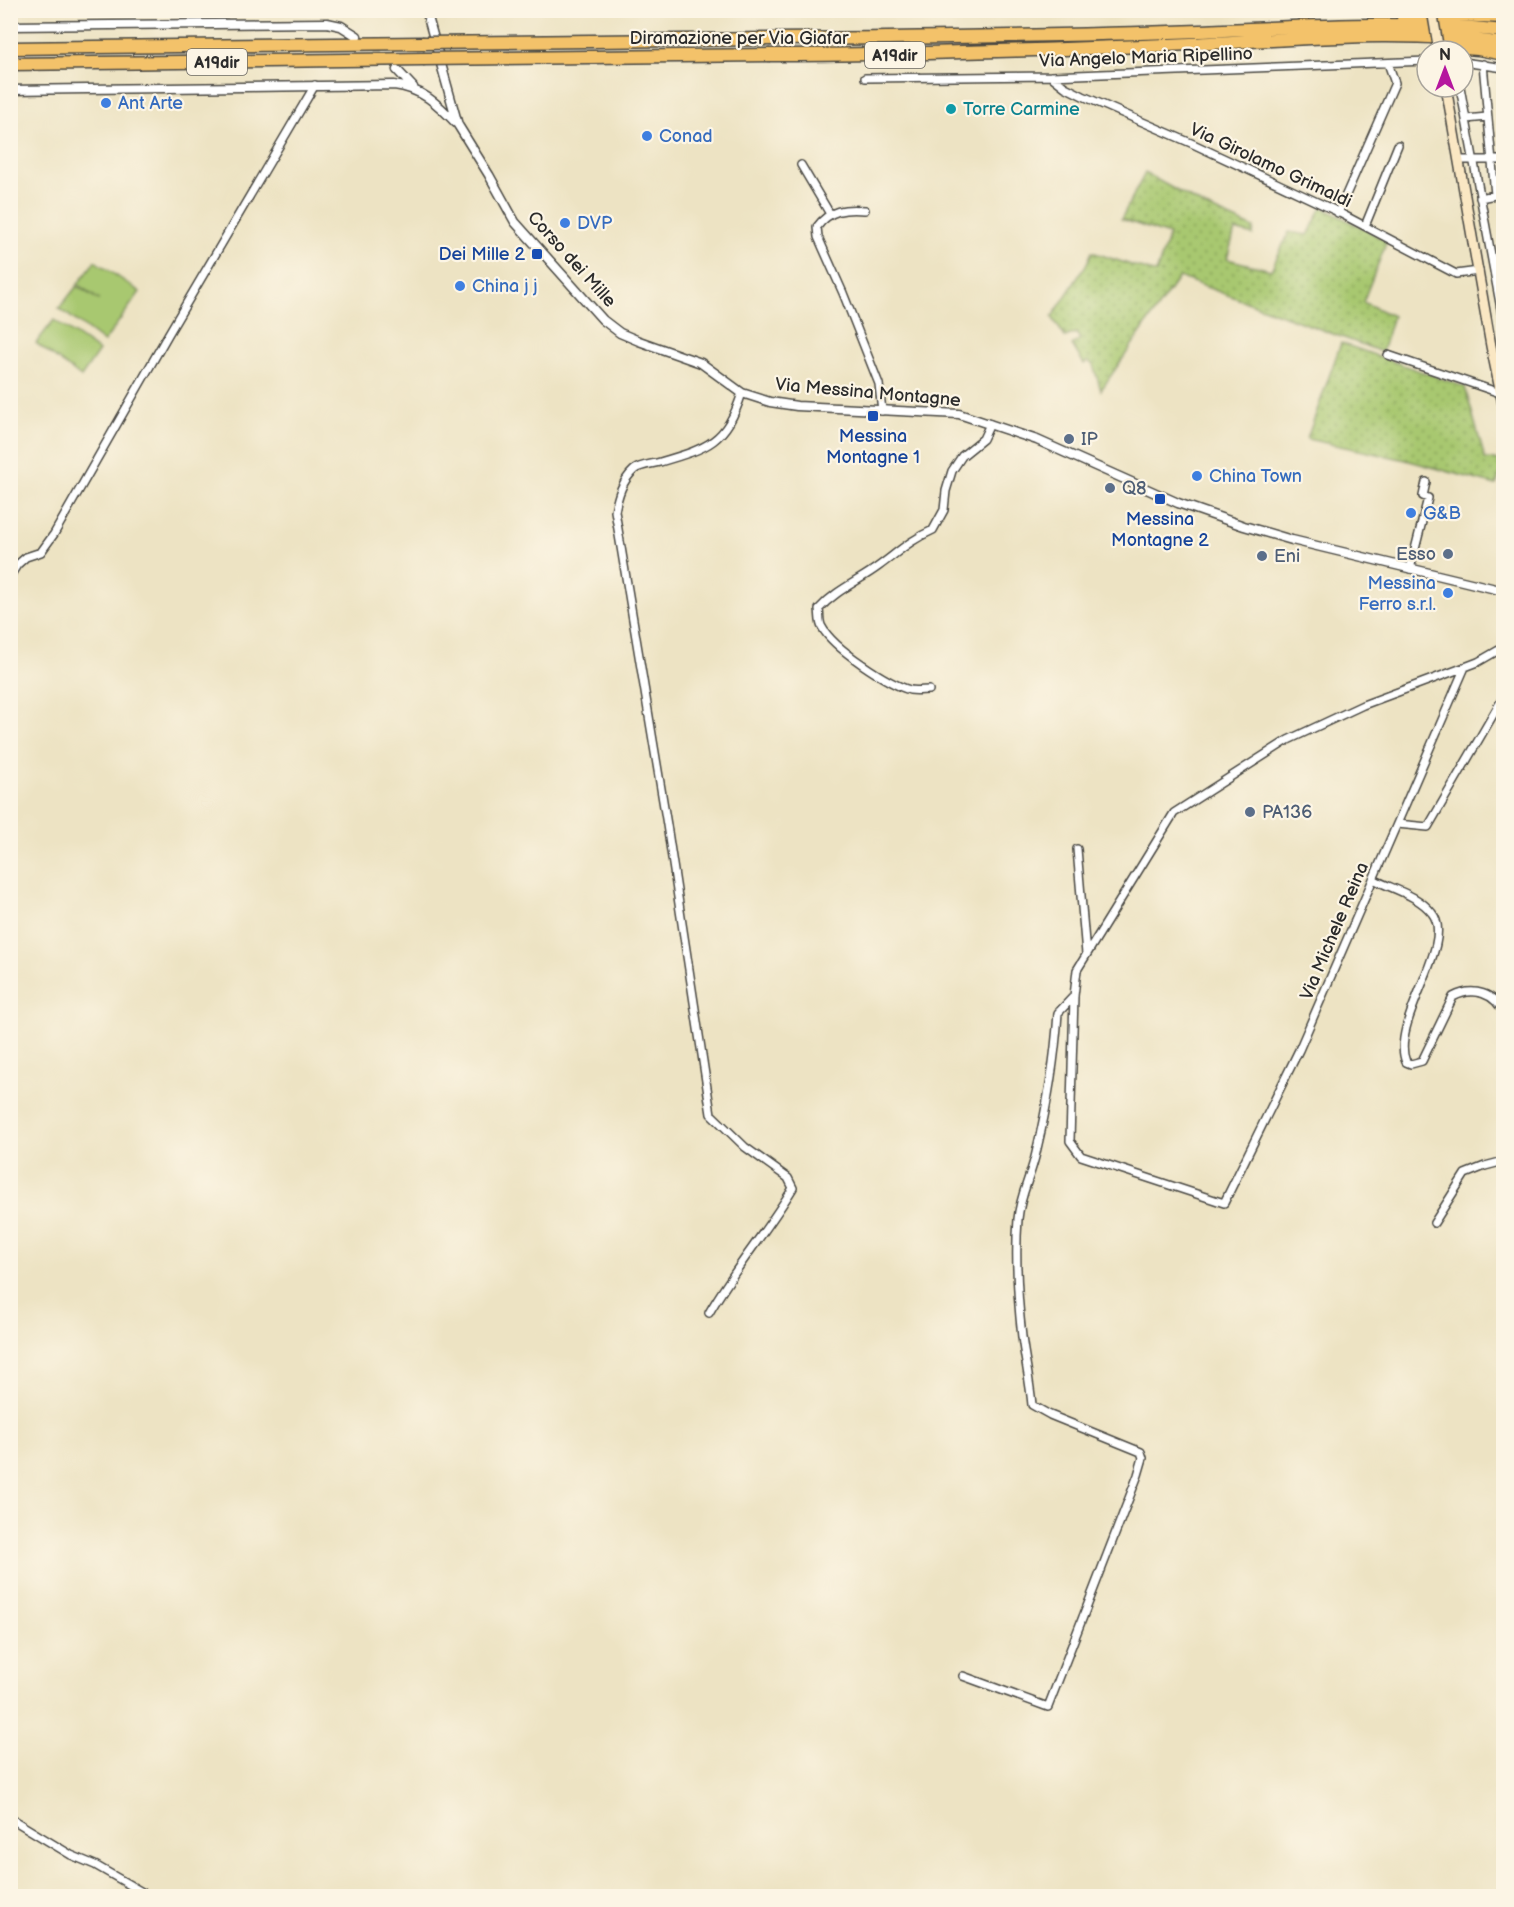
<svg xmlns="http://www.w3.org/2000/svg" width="1514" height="1907" viewBox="0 0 1514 1907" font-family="'Balsamiq Sans',sans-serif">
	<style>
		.green { fill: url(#green-dots); stroke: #6a7a4e; stroke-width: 1.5 }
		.pitch { fill: #a8c870; stroke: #6a7a4e; stroke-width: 1.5 }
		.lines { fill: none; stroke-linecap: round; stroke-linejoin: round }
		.tertiary-tunnel { stroke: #c6bea5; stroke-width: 8; stroke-dasharray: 8 4; stroke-linecap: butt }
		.minor-casing { stroke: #484742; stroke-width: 10 }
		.tertiary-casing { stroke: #484742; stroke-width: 11 }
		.secondary-casing { stroke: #484742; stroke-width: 12 }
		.motorway-casing { stroke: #484742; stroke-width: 15 }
		.minor { stroke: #fff; stroke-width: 7 }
		.tertiary { stroke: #fff; stroke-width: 8 }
		.secondary { stroke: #fae7c3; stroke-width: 9 }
		.motorway { stroke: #f3c26a; stroke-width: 12 }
		.secondary-bridge-casing { stroke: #484742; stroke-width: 12; stroke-linecap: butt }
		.motorway-bridge-casing { stroke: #484742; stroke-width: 15; stroke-linecap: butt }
		.secondary-bridge { stroke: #fae7c3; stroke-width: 9 }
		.motorway-bridge { stroke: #f3c26a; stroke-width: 12 }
		.shop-dot { fill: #3f7fe0; stroke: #fcf5e5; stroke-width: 2 }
		.culture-dot { fill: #0f9aa8; stroke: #fcf5e5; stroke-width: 2 }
		.transit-dot { fill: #1a4fb4; stroke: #fcf5e5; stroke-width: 2 }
		.service-dot { fill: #5c6f8a; stroke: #fcf5e5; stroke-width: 2 }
		.labels { text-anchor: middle; stroke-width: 4.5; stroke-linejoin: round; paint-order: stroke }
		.shield { fill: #fcf5e5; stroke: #6a6863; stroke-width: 1.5 }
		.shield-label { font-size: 16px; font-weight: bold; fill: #2b2b2b }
		.street-label { font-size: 18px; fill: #2b2b2b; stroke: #fcf5e5 }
		.shop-label { font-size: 18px; fill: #366cbe; stroke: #fcf5e5; text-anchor: start }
		.culture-label { font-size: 18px; fill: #0d838f; stroke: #fcf5e5; text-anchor: start }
		.transit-label { font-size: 18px; fill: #164399; stroke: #fcf5e5 }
		.service-label { font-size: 18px; fill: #4e5e75; stroke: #fcf5e5; text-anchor: start }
	</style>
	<defs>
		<pattern id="green-dots" width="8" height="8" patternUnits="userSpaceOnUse" patternTransform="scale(1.5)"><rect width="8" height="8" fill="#a8c870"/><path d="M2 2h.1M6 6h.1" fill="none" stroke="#89a35c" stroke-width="1.8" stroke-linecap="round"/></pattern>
	</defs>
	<rect width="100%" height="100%" fill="#fcf5e5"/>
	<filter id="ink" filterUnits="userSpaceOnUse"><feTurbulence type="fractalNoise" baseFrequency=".0167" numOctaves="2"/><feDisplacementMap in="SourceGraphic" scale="12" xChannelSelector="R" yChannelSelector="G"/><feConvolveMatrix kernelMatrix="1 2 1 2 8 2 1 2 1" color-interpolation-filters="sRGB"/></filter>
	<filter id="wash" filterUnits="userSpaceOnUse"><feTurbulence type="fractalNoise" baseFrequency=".008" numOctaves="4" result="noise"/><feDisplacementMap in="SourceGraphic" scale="24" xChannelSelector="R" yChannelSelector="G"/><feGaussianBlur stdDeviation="1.35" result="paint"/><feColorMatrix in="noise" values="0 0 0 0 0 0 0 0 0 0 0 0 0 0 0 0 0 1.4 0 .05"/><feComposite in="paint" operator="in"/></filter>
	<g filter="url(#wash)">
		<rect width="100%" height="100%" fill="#ede3c3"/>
		<path class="green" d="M1145,173l61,34 48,21 -1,7 -18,-5 -8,29 44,11 18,-38 19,3 14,-28 65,34 -24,61 30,14 -11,36 -203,-75 -78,113 -8,-25 -5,-4 -4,3 -12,-19 8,-6 -4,-6 -11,4 -13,-20 34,-52 6,-13 64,21 13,-38 -48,-16z
			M1341,343l124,44 20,72 15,1 2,10 -6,15 -90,-25 -99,-21z"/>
		<path class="pitch" d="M95,261l45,31 -36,50 -45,-34 18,-22 22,14 -21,-16z
			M54,320l45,31 -18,26 -45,-34z"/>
	</g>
	<g filter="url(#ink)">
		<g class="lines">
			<path class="tertiary-tunnel" d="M366,43l31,27"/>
			<defs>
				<path id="minor" d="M1463,62l41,6
					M1051,76l14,11 18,9 108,47 143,67 122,64 23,-3
					M865,78l186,-2 376,-15
					M1460,87l44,238
					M1466,119l21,-2
					M1460,160h44
					M801,165l29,49
					M1480,198l15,-3 -12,-131
					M865,210c-20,-2 -36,0 -48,17l1,10 25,56 36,91 3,27
					M1338,213l57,-130 -7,-20
					M1365,226l33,-81
					M1388,355l112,38
					M1410,569l18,-71 -5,-2 3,-14
					M10,576l7,-11 9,-8 15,-5 13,-18 115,-201 146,-248
					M1465,667l-166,383 -75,153 -143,-47 -11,-15 4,-145 3,-26 97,-157 114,-73 75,-35 102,-38 13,-5 26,-15
					M929,690c-6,0 -13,1 -19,0 -22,-6 -77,-42 -88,-63 -3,-4 -2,-12 -3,-18 17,-19 40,-28 60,-43 19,-14 33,-27 54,-36l11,-20 2,-19 6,-20 10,-15 21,-17 7,-15
					M1397,824l31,3 76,-131
					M1077,849l9,105
					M1373,879c19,10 45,16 59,34 25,30 -43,110 -26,149l5,2 11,-3 31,-64c20,-11 42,-4 51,17
					M1434,1223l31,-49 20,-8 19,-5
					M709,1313c25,-44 58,-82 84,-125l-5,-10 -43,-31 -34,-33 -44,-289 -52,-314c3,-15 7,-30 19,-41 5,-5 19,-6 26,-8 48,-14 66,-19 82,-69
					M963,1676l85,31 90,-232 5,-17 -2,-6 -91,-37 -18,-10c-2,-23 -7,-45 -10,-68 -4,-36 -7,-81 -4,-118 2,-24 13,-43 18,-66 11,-46 19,-92 22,-140l16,-17
					M10,1818l61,37 24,10 54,31"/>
				<path id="tertiary" d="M426,10l32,115 31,50 26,47 88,98 17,13 19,8 62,22 41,30 28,9 27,4 162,8 78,26 141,63 66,23 48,14 212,51
					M10,26l317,-3 14,3 16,10
					M397,70l16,17
					M10,90l384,-5c27,3 44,19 62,38"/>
				<path id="secondary" d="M1446,87l45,259 13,63"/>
				<path id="motorway" d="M1403,17l51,-2 50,2
					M771,39c143,-1 286,-3 428,-8 102,-4 203,-11 305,0
					M1438,46l40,3 26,5
					M10,48l412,-5
					M770,55c141,0 281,-5 421,-11 103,-4 210,-16 313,0
					M10,64l413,-5"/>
			</defs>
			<use href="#minor" class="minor-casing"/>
			<use href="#tertiary" class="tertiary-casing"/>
			<use href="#secondary" class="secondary-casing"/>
			<use href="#motorway" class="motorway-casing"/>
			<use href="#minor" class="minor"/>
			<use href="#tertiary" class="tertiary"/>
			<use href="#secondary" class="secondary"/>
			<use href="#motorway" class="motorway"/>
			<defs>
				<path id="secondary-bridge" d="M1432,10l7,41"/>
				<path id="motorway-bridge" d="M422,43l349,-4
					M423,59l347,-4"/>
			</defs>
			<use href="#secondary-bridge" class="secondary-bridge-casing"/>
			<use href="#motorway-bridge" class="motorway-bridge-casing"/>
			<use href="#secondary-bridge" class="secondary-bridge"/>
			<use href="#motorway-bridge" class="motorway-bridge"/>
		</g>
	</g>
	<g class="shop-dot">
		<circle cx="106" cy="103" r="6"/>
		<circle cx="647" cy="136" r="6"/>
		<circle cx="565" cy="223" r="6"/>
		<circle cx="460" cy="286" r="6"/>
		<circle cx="1197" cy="476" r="6"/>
		<circle cx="1411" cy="513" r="6"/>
		<circle cx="1448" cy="593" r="6"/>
	</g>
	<circle class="culture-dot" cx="951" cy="109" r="6"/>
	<g class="transit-dot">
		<rect x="531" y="248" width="12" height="12" rx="3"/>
		<rect x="867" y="410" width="12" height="12" rx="3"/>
		<rect x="1154" y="493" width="12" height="12" rx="3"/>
	</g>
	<g class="service-dot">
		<circle cx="1069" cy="439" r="6"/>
		<circle cx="1110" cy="488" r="6"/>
		<circle cx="1448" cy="554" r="6"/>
		<circle cx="1262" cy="556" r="6"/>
		<circle cx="1250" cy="812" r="6"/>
	</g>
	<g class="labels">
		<g class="shield">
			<rect x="865" y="42" width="60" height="26" rx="4.5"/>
			<rect x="187" y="49" width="60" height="26" rx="4.5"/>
		</g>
		<g class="shield-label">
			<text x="895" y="61">A19dir</text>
			<text x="217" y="68">A19dir</text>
		</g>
		<g class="street-label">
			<text x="739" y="44">Diramazione per Via Giafar</text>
			<text transform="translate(1146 57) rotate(-2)" y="6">Via Angelo Maria Ripellino</text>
			<text transform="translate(1271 165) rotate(25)" y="6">Via Girolamo Grimaldi</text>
			<text transform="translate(572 259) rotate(48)" y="6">Corso dei Mille</text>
			<text transform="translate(868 392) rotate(5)" y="6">Via Messina Montagne</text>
			<text transform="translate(1334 931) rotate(-67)" y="6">Via Michele Reina</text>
		</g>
		<g class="shop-label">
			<text x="118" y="109">Ant Arte</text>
			<text x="659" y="142">Conad</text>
			<text x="577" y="229">DVP</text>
			<text x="472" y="292">China j j</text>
			<text x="1209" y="482">China Town</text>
			<text x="1423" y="519">G&amp;B</text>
			<text x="1436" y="589" text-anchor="end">Messina<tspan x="1436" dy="21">Ferro s.r.l.</tspan></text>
		</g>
		<g class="culture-label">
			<text x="963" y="115">Torre Carmine</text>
		</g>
		<g class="transit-label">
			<text x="525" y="260" text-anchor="end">Dei Mille 2</text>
			<text x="873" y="442">Messina<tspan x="873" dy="21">Montagne 1</tspan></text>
			<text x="1160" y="525">Messina<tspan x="1160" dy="21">Montagne 2</tspan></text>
		</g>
		<g class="service-label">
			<text x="1081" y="445">IP</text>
			<text x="1122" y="494">Q8</text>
			<text x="1436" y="560" text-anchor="end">Esso</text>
			<text x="1274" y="562">Eni</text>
			<text x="1262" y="818">PA136</text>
		</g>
	</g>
	<rect width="1514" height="1907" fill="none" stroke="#fcf5e5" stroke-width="36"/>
	<g transform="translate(1445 69)"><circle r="28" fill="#fcf5e5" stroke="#a8a49b" stroke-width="1.5"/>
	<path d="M0-4.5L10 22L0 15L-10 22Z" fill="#b5179e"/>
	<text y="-9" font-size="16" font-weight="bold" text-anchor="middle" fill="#2b2b2b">N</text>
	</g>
</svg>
